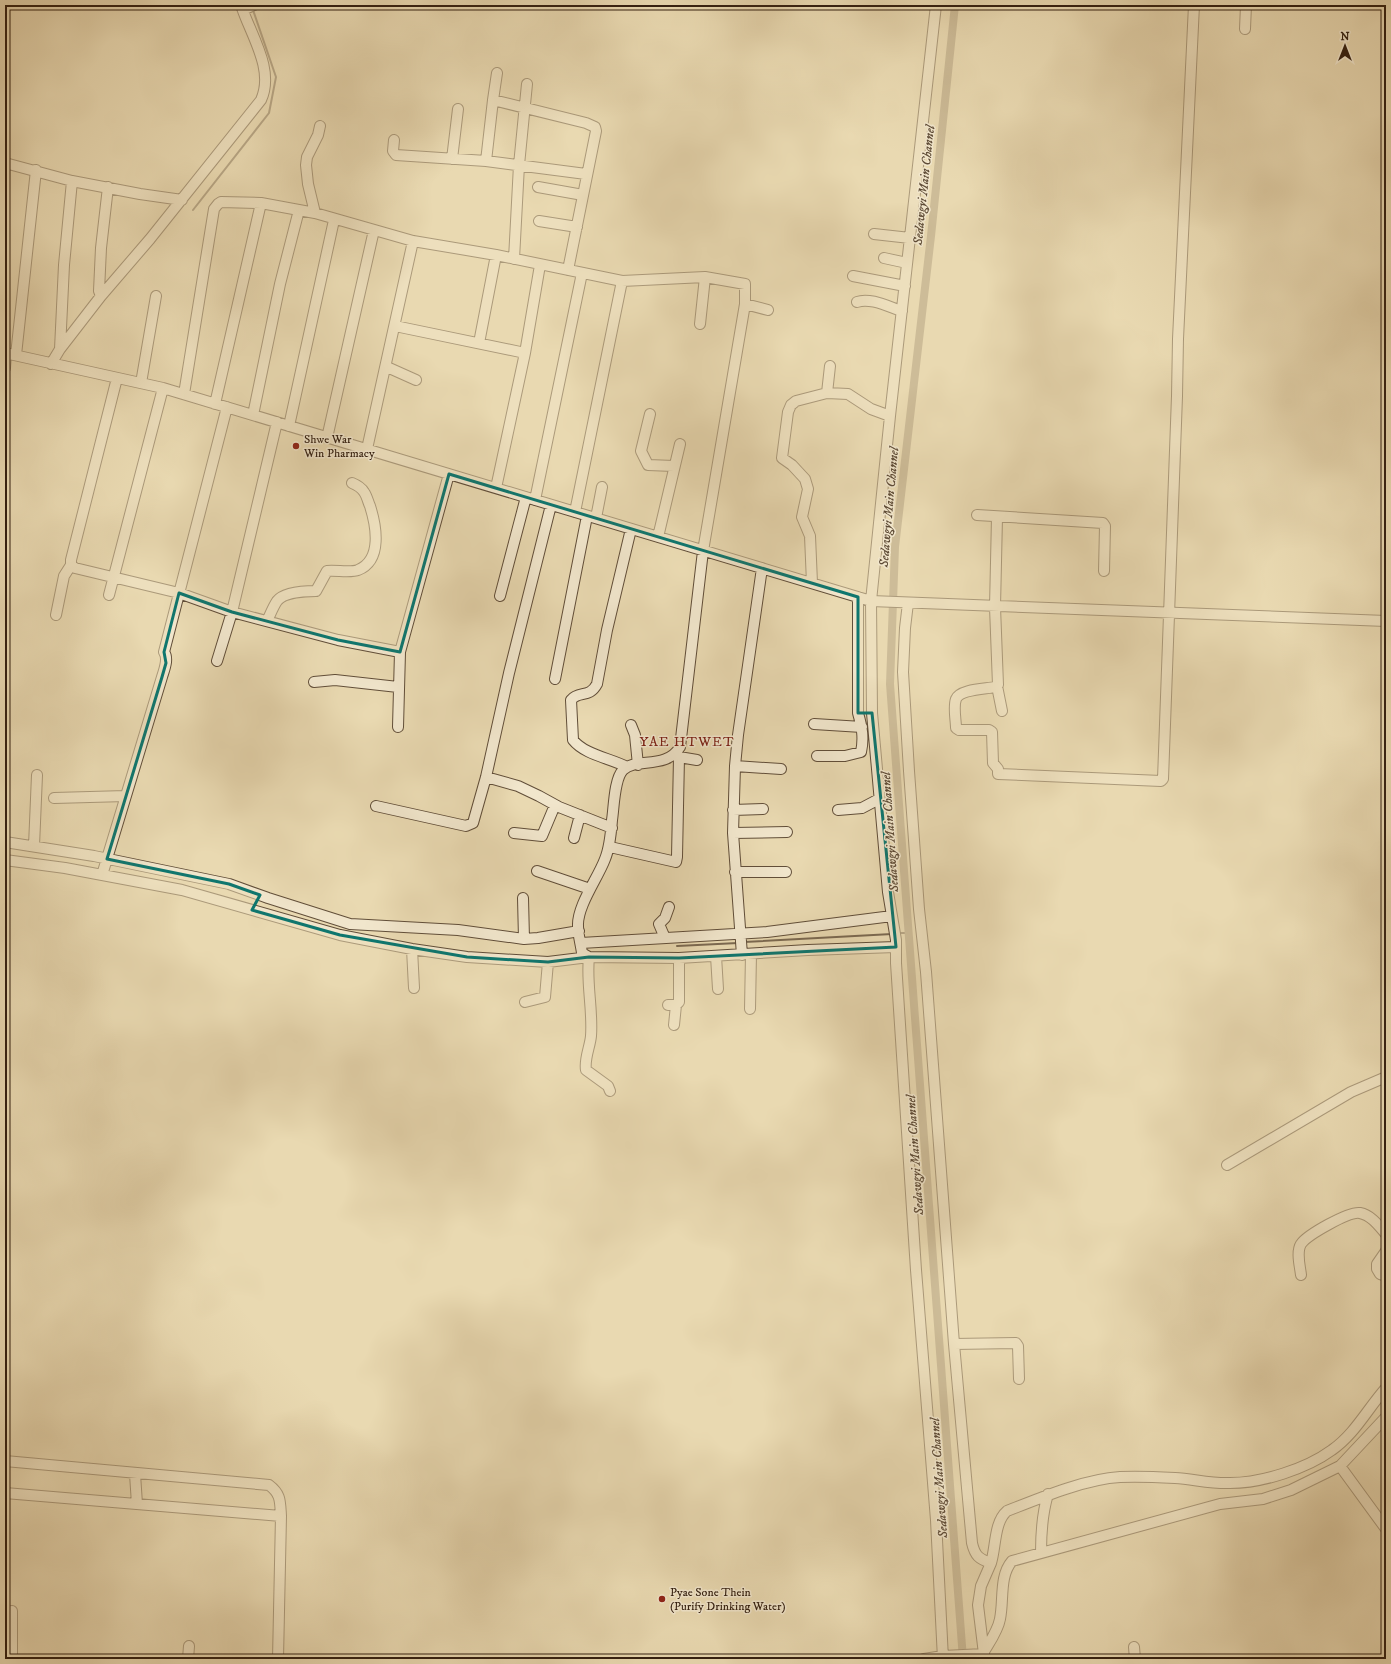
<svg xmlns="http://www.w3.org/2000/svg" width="1391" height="1664" viewBox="0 0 1391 1664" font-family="'IM FELL DW Pica',serif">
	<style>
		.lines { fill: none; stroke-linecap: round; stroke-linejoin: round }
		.stream { stroke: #7b6951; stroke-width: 2 }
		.canal { stroke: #ab9a7b; stroke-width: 8 }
		.minor-casing { stroke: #614e39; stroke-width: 12 }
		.minor { stroke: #f1e6cc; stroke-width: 10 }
		.marked { fill: none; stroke: #0f766e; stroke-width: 3; stroke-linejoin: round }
		.poi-dot { fill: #8f2418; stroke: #f1e6cc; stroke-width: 1.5 }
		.labels { text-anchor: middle; stroke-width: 3; stroke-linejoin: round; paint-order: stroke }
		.poi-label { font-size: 12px; fill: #342011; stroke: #f1e6cc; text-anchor: start }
		.water-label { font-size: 13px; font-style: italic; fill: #5e4b36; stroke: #f1e6cc }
		.quarter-label { font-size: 14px; letter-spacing: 1px; fill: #7a1f14; stroke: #f1e6cc }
	</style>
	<rect width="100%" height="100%" fill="#e9d9b1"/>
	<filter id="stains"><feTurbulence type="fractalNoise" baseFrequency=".005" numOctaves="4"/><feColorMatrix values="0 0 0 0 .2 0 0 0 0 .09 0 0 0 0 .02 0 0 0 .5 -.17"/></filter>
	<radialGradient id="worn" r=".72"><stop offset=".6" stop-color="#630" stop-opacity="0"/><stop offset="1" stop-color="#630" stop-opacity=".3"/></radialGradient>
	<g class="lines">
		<path class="stream" d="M193,210l76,-97 7,-36 -23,-67
			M898,933h11
			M744,942l148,-8
			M677,946l61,-3"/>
		<path class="canal" d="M955,5l-24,231 -36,311 -5,137 73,975"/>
		<defs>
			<path id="minor" d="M936,5l-46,411 -19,185 1,112 16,179 8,48v23l20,307 20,250 7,139
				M243,10l11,-5
				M1245,29l1,-24
				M497,73l-4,27 93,23 9,4 1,4 -28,139
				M394,140l-1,11 3,4 90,6 100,13
				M452,159l6,-50
				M486,161l7,-61
				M5,163l67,18 68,13 42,6
				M538,187l45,8
				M315,213l-7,-29 -2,-19 1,-8 11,-22 2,-9
				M539,221l38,6
				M874,234l36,4
				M884,258l23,5
				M514,259l5,-94 8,-81
				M853,276l52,10
				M101,296l-2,-5 2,-43 7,-61
				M857,302c13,-5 32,5 45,9
				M745,304l23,6
				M700,324l5,-47
				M395,326l130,27
				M479,343l17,-88
				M60,349l4,-84 8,-84
				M5,353l158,35 708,213 515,20
				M16,355l20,-185
				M51,364l9,-15 41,-53 49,-57 111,-139c14,-31 -11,-66 -20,-95
				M387,367l29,13
				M5,368l1,-15
				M117,378l-46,182v5l4,3 104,25 53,19 106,28 62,12 49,-178
				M141,383l15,-87
				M827,393l3,-27
				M184,394l30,-185 4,-5 3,-2 40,1 54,10 98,28 83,14 126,26 83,-4 40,7v20l-42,247 -23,196c-14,23 -44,10 -57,23 -9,9 -9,38 -11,50 -1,13 -2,27 -7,39 -7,19 -28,47 -27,67 0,9 3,19 4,27l7,4c-3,26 4,52 2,79 -1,11 -7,23 -5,34l22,16 2,5
				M215,404l46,-201
				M650,414l-9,37 7,14 26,1
				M253,415l27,-131 19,-74
				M289,426l45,-206
				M327,438l47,-208
				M367,449l46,-208
				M496,488l29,-135 15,-88
				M535,500l47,-227
				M575,512l47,-231
				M977,515l126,8 2,3 -1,45
				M997,517l-2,90 3,78 -3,2c-9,2 -35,2 -39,12 -3,8 0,21 0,29l3,2h30l3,2 1,31 5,6v5l163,7 2,-2 14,-383 1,-57 16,-334
				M596,518l6,-31
				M658,537l22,-93
				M812,583l-2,-47 -8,-19 6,-28 -3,-10 -13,-14 -10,-7 6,-46 3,-7 5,-4 31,-8 21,1 23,15 19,7
				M109,595l54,-207
				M500,596l26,-99
				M908,603l-3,25 -2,44 6,99 10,138 7,63 28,372 18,199c3,13 7,16 19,20l-10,23 -3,19 6,49
				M56,615l8,-39 7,-11
				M267,621c3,-6 6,-14 10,-20 7,-9 29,-10 39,-10l11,-20c9,-1 24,2 31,-1 25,-10 18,-45 12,-64 -2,-4 -3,-10 -6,-14 -3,-5 -7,-7 -12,-9
				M217,661l15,-49 45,-190
				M555,679l32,-163
				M314,682l21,-2 63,7
				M997,686l5,25
				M814,724l48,3
				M631,725l4,10 3,30
				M398,727l2,-75
				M817,756h28l16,-4c3,-14 1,-25 -3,-39v-116
				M679,757l18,3
				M735,766l46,3
				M627,767c-17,-9 -42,-12 -54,-27l-2,-40c8,-10 18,-1 26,-16l10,-54 24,-101
				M486,777l32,9 21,10 20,11 53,21
				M54,798l72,-2
				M376,806l90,20 7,-3 13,-46 23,-104 42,-168
				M733,810l30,-1
				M838,810l24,-2 17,-9
				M514,833l28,3 13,-31
				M733,833l54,-1
				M574,838l6,-23
				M5,842l89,14 135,28 39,14 82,26 108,6 66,9 14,-1 41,-7
				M34,846l3,-71
				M610,847l66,15 1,-5 2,-100 -3,-4
				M5,860l60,8 117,22 158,45 72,14 55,8 81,5 41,-5 90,1 129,-8 88,-3
				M537,871l53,18
				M735,872h51
				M102,875l60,-198c2,-7 7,-18 2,-25l63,-245
				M523,898l1,41
				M665,938l-6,-14 6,-6 4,-11
				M581,943l186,-11 125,-16
				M412,949l2,39
				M742,955l-9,-122 2,-67 3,-31 24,-167
				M716,956l2,33
				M525,1002l20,-5 3,-35
				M668,1005h8l3,-3v-44
				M750,1009l1,-55
				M674,1025l2,-20
				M1227,1165l124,-73 35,-15
				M1386,1251l-9,13v5l3,5 6,2
				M1301,1275c-1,-9 -5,-23 0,-31 6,-9 48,-33 59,-31 11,2 19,13 26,21
				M954,1344l62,-1 2,3 1,33
				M5,1461l264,24c12,9 11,16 12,31l-3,143
				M1340,1466l46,63
				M135,1474l2,30
				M5,1493l276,23
				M1041,1552c0,-20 1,-38 7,-58
				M991,1563c5,-16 3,-41 16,-52 33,-13 78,-32 113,-34 18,-1 37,0 55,1 18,1 37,6 55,5 32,0 76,-14 102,-33 23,-16 36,-42 54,-62
				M1134,1647l1,12
				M985,1650c6,-10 13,-20 15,-31 4,-19 -1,-43 12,-58l208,-57 43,-5 28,-9 49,-24 46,-49
				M12,1659v-48
				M188,1659l1,-13
				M924,1659l19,-3 41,-2 1,5"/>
		</defs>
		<use href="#minor" class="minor-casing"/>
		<use href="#minor" class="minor"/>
	</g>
	<path d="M0 0H1391V1664H0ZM449,474l409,123v116h14l24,234 -217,11 -90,-1 -41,5 -81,-5 -127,-22 -88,-25 8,-15 -31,-11 -122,-25 55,-182 4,-14 -2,-11 15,-59 53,19 106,28 62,12z" fill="#e9d9b1" fill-opacity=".55" fill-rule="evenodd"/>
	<path class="marked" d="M449,474l409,123v116h14l24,234 -217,11 -90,-1 -41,5 -81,-5 -127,-22 -88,-25 8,-15 -31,-11 -122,-25 55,-182 4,-14 -2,-11 15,-59 53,19 106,28 62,12z"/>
	<g class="poi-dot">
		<circle cx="296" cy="446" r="4"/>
		<circle cx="662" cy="1599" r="4"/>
	</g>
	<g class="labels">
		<g class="poi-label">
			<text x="304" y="443">Shwe War<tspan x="304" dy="14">Win Pharmacy</tspan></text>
			<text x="670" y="1596">Pyae Sone Thein<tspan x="670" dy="14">(Purify Drinking Water)</tspan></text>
		</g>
		<g class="water-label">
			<text transform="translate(923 185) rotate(-84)" y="5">Sedawgyi Main Channel</text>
			<text transform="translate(888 507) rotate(-85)" y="5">Sedawgyi Main Channel</text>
			<text transform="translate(889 832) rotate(-94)" y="5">Sedawgyi Main Channel</text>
			<text transform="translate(914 1155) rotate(-94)" y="5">Sedawgyi Main Channel</text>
			<text transform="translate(938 1478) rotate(-94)" y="5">Sedawgyi Main Channel</text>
		</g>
		<g class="quarter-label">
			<text x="687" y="746">YAE HTWET</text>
		</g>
	</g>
	<rect width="1391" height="1664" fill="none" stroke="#e9d9b1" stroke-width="20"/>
	<rect x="6" y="6" width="1379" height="1652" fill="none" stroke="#342011" stroke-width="2"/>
	<rect x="10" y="10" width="1371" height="1644" fill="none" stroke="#342011"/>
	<g transform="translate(1345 46)" stroke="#f1e6cc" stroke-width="3" paint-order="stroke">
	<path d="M0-3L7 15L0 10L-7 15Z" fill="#342011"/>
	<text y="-6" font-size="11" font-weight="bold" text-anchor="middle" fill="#342011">N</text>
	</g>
	<rect width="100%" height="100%" filter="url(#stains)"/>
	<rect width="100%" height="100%" fill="url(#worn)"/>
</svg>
